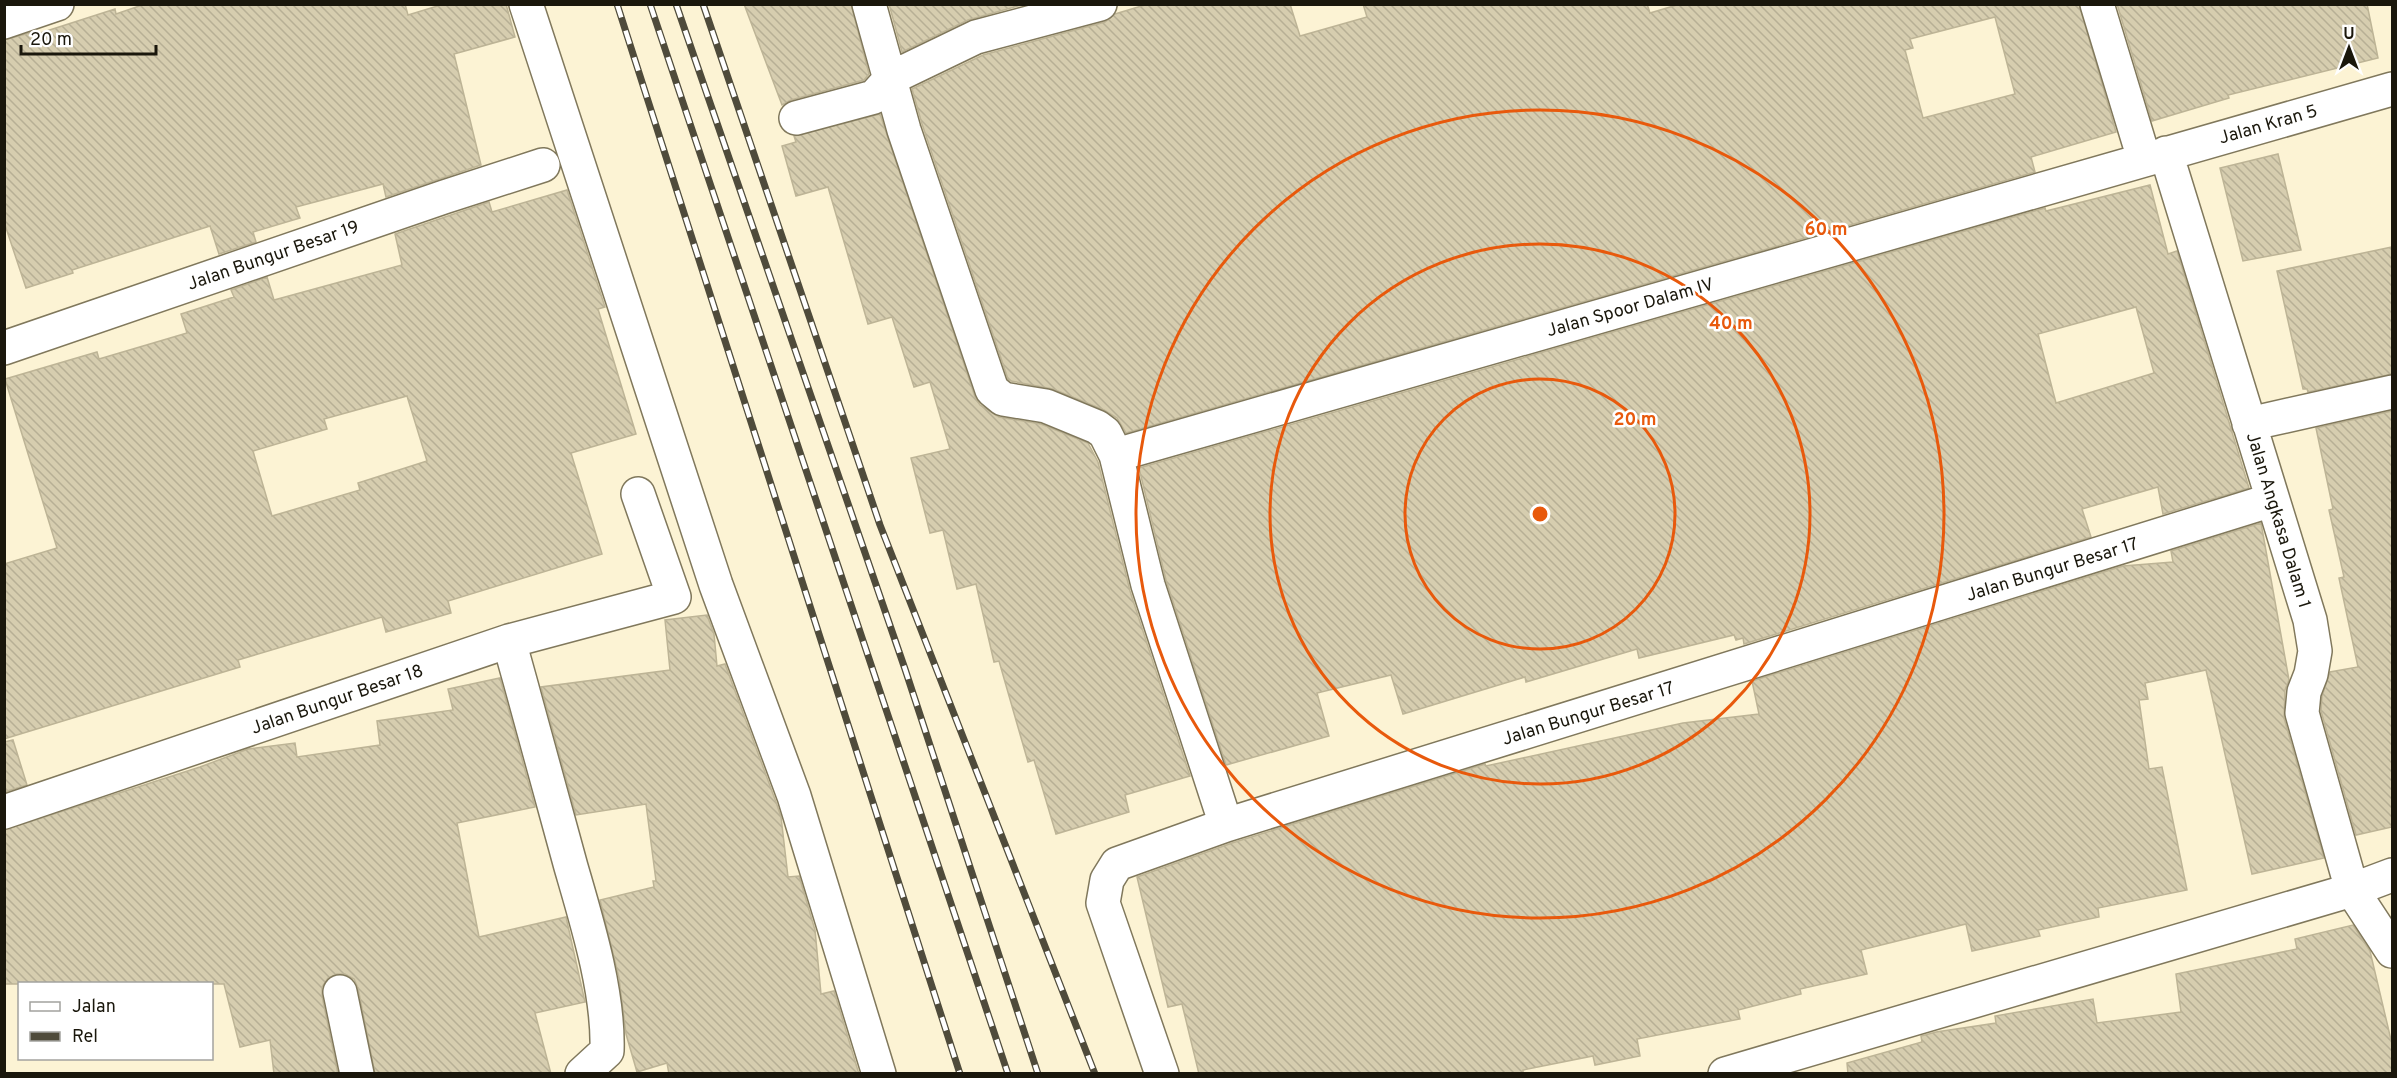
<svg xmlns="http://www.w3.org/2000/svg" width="2397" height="1078" viewBox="0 0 2397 1078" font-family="Overpass,sans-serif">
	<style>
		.building { fill: url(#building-back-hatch); stroke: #bdb496; stroke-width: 1.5; fill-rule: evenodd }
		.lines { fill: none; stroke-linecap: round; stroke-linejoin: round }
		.minor-casing { stroke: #80785c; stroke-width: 36 }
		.minor { stroke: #fff; stroke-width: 33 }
		.rail-casing { stroke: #4f4b3b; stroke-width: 7 }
		.rail { stroke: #fff; stroke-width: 4.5; stroke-dasharray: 14; stroke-linecap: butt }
		.ring { fill: none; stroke: #e8590c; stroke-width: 3 }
		.labels { text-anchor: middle; stroke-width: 5; stroke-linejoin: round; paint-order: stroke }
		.street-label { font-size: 18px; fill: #1a170c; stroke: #fff }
		.centre { fill: #e8590c; stroke: #fff; stroke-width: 3 }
		.ring-label { font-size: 18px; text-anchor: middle; font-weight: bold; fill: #e8590c; stroke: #fff; stroke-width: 5; stroke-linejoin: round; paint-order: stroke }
	</style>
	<defs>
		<pattern id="building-back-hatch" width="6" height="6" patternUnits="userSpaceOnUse" patternTransform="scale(1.5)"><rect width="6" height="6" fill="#d6cdaf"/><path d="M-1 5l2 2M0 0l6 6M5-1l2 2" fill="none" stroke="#b7af95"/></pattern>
	</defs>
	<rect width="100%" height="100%" fill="#fcf3d4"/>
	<path class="building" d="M145,4h260l3,11 36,-11h62l9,33 -61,17 27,111 -95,32 -3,-13 -87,23 4,11 -47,14 3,10 -37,12 -9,-28 -138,44 1,3 -47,15 -22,-66v-182l29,-8 1,3 81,-26 1,5z
		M744,4h107l18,70 -5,6 -73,20 -9,5z
		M889,4h136l-57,16 -66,32z
		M1148,4h142l10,32 67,-19 -4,-13h284l3,9 30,-9h399l37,128 -85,25 4,15 -909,261 -9,-15 -13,-8 -51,-21 -42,-8 -3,-2 -86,-255 -10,-35 71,-34 122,-33 10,-8zM1995,17l20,77 -92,24 -18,-68 8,-2 -3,-9z
		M2117,4h250l11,54 -150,37 1,3 -77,23z
		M880,114l95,283 5,8 19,12 42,7 47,19 10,19 32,129 60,185 -65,19 4,17 -73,22 -22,-74 -6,2 -29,-101 -5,1 -18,-78 -19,5 -14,-59 -13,3 -19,-75 39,-9 -20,-67 -16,5 -22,-70 -24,7 -40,-137 -32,9 -14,-50 14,-4 -2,-6z
		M2278,154l23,96 -58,11 -23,-93z
		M2150,185l18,69 9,-3 72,237 -86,26 -5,-27 -76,22 9,28 -347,107 -1,-6 -7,2 -2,-5 -95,23 -2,-9 -111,33 -1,-5 -122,37 -12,-39 -74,18 12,43 -103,29 -60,-185 -27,-112 906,-260 1,3zM2136,307l18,66 -98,30 -18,-69z
		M567,190l38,117 -7,2 38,125 -65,19 31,101 -154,47 3,12 -65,19 -4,-15 -144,43 2,7 -236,72v-175l53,-16 -52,-169 92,-27 2,7 88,-26 -6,-19 53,-17 -3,-7 36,-13 7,23 128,-35 -7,-31 94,-32 3,10zM407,396l20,65 -69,22 2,7 -88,26 -19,-65 74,-22 -3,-10z
		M2392,247v127l-84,18 -1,-3h-4l-26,-118z
		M2392,411v416l-36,8 -35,-124 1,-15 8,-24 28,-5 -19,-89 5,-1 -15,-67 4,-1 -17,-81z
		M2261,523l28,157 -4,10 -1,28 40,140 -72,16 -46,-204 -61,13 3,16 -9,1 10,69 13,-2 25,123 -89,18 1,9 -61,13 2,6 -68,15 -6,-27 -105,26 6,24 -67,15 1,5 -63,16 2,9 -103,20 3,17 -45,9 -2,-9 -70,14v4h-324l-17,-70 -14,3 -31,-130 95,-34 253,-79 1,2 197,-43 76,-9 -7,-33 371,-115 50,-4 -2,-11z
		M707,615l7,19 3,32 8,-2 51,138 5,15 7,60 11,-1 16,54 6,64 13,-3 25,83h-190l-2,-11 -30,9 -11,-38 -7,-56 -19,-78 54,-13 -1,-6h3l-10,-77 -70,11 -35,-128 129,-17 -5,-50z
		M500,678l35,129 -78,16 22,114 87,-20 19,85 -50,11 16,61h-176l-17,-86 -4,-9 -9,-5h-8l-9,4 -6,9v9l16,78h-64l-4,-34 -30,7 -16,-63h-220v-154l196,-63 48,-18 47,-6 2,14 83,-12 -3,-24 76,-11 -5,-21z
		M13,740l14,45 -23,7v-50z
		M2353,925l17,26 22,93v30h-544l-1,-11 75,-21 -1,-6 15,-4 60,-9 -1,-7 98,-17 4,24 84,-11 -5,-38 121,-25 -2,-10z"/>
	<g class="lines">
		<defs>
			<path id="minor" d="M526,4l190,581 78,211 85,278
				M869,4l35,126 88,260 11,9 43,7 51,21 8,6 11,22 32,130 78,240
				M2097,4l47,155
				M4,22l53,-18
				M796,118l78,-21 17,-19 85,-41 124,-33
				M2166,153l144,467 5,31 -4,23 -7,18 -2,21 50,177 40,61
				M4,348l440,-151 99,-32
				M2249,424l143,-32
				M1116,455l1276,-366
				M509,641c21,75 41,150 62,226 16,55 38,126 36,184l-25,23
				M4,812l505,-171 165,-44 -36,-103
				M340,992l17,82
				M1162,1074l-59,-171 4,-23 10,-16 109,-39 1046,-325
				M1725,1074l627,-184 40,-15"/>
		</defs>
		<use href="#minor" class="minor-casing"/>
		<use href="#minor" class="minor"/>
		<defs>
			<path id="rail" d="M617,4l343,1070
				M650,4l358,1070
				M676,4l229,665 133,405
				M703,4l177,521 215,549"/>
		</defs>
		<use href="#rail" class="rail-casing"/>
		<use href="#rail" class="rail"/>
	</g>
	<g class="ring">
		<circle cx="1540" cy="514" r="135"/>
		<circle cx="1540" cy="514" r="270"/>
		<circle cx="1540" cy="514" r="404"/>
	</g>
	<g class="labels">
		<g class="street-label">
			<text transform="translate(2268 124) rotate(-16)" y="6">Jalan Kran 5</text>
			<text transform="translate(273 255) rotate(-19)" y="6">Jalan Bungur Besar 19</text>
			<text transform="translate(1630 307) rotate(-16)" y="6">Jalan Spoor Dalam IV</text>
			<text transform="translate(2279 520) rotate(73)" y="6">Jalan Angkasa Dalam 1</text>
			<text transform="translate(2052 569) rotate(-17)" y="6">Jalan Bungur Besar 17</text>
			<text transform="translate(337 699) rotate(-19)" y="6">Jalan Bungur Besar 18</text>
			<text transform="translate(1588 713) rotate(-17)" y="6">Jalan Bungur Besar 17</text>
		</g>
	</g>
	<circle cx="1540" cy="514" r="9" class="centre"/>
	<g class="ring-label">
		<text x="1826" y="235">60 m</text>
		<text x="1731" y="329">40 m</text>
		<text x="1635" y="425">20 m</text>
	</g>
	<rect width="2397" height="1078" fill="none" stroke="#1a170c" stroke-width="12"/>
	<rect x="18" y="982" width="195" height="78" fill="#ffffff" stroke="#a3a29e" stroke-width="1.5"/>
	<rect x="30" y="1002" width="30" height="9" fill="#ffffff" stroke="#a3a29e" stroke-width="1.5"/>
	<text x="72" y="1012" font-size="18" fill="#1a170c">Jalan</text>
	<rect x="30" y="1032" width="30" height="9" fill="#4f4b3b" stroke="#a3a29e" stroke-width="1.5"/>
	<text x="72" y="1042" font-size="18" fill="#1a170c">Rel</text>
	<g transform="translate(2349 48)" stroke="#ffffff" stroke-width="4.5" paint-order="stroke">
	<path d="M0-4.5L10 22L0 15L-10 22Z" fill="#1a170c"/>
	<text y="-9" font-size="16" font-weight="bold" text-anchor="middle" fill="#1a170c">U</text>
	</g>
	<path d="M21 45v9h135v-9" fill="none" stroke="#1a170c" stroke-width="3"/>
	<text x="30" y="45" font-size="18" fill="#1a170c" stroke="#ffffff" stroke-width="4.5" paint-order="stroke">20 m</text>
</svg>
